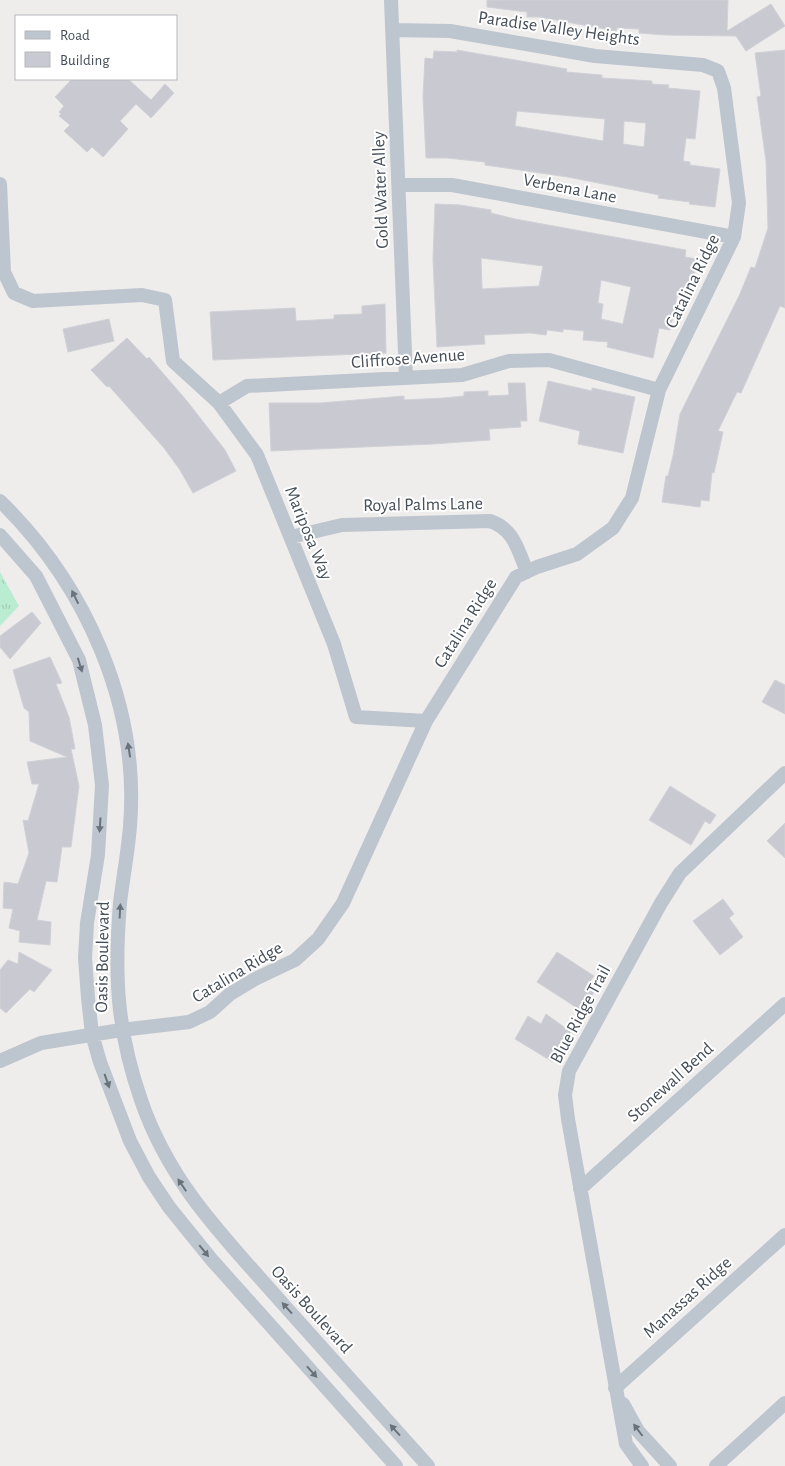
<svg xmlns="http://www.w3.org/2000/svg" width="785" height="1466" viewBox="0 0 785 1466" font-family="'Alegreya Sans',sans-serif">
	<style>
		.grass { fill: url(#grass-tufts) }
		.building { fill: #c9cad1; stroke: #d0d1d7; fill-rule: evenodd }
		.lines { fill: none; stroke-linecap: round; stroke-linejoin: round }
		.minor { stroke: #bdc5ce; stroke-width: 14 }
		.oneway { fill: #69727b }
		.labels { text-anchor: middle; stroke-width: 4; stroke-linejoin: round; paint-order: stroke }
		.street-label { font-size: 18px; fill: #454e58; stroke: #fff }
	</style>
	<defs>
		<pattern id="grass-tufts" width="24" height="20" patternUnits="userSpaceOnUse" patternTransform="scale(1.25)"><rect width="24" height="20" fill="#baecd1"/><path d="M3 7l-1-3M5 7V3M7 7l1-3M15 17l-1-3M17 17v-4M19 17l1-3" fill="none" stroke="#a1ccb6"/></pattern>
	</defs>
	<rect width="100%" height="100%" fill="#efecec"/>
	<path class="grass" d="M0,572l19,34 -19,20z"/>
	<path class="building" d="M487,0h241l-1,31 44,-27 14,22 -39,25 -10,-15 -71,-1 -26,-2v-4l-22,-1 -1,3 -77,-14h-12v-5l-40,-5z
		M457,50l110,19 -1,3 36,3v3l50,3v3l17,1 -1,3 32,3 -5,48 -9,-1 -3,23 7,1v3l30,4 -5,38 -26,-3 1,-2 -32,-4 1,-3 -20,-4 -71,-14 -83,-12v-3l-38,-4h-21l-3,-61 2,-39 8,1 1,-8 23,1zM517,111l88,8 -2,22 -88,-15zM624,121l22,2 -2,24 -21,-3z
		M785,50v258l-5,-2 -39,87 -4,-1 -19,39 5,1 -9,41 -2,-1 -3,29 -8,-1 -1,7 -38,-5 4,-26h2l5,-20 7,-42 59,-118 12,-29 4,1 13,-40 -2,-67 -9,-64 4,-1 -6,-43z
		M72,79h56l23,21 14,-16 9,9 -23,25 -15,-14 -16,17 8,8 -25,28 -11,-10 -5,5 -23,-21 6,-6 -11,-9 2,-2 -2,-2 5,-6 -9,-9z
		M435,204l25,1 31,5v3l24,6 171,31 -1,7 12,2 -7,39 -13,-2 -7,34 -11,-2 -6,30 -46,-11 1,-5 -25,-2 1,-9 -21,-2v3l-16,-2 -1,5 -16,-2 -46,2 1,9 -48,3 -4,-88zM481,258l62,8 -4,20 -57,3zM601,280l30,7 -8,37 -22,-5 2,-15 -5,-1z
		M385,304l1,49 -173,7 -3,-48 85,-4 1,13 38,-2v-4l28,-1v-8z
		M109,319l5,22 -46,11 -5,-23z
		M127,338l20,21 2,-2 38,44 38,49 11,21 -43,22 -13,-23 -16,-22 -55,-62 -2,1 -16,-17z
		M548,381l44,10v-3l43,9 -12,56 -45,-9 2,-13 -41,-10z
		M508,383h17l2,38h-7l1,6 -32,2 1,11 -57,4 -162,7 -2,-48h51l84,-7v4l40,-2 20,-2v-4l24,-1v5l21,-1z
		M32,612l9,11 -31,36 -10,-12v-11z
		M50,657l12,26 -6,1 13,33 6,32h-4l8,37 -8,61h-9l-5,35 -11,-1 -9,39 14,2 -1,23 -31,-3 1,-11 -11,-3 4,-19 -10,-1 1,-26 14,2 11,-31 -6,-33 5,1 11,-37h-7l-5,-22 40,-5 -37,-16 -1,-29 -5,-4 -11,-38z
		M775,680l10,5v29l-23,-12z
		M670,786l46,29 -6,9 -5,-3 -14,24 -42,-25z
		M785,823v35l-18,-17z
		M723,899l11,15 -5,4 14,19 -23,18 -27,-34z
		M19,952l33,18 -18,22 -4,-3 -24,24 -6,-5v-38l8,-10 10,4z
		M557,952l37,24 -6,8 8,5 -14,22 -45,-29z
		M546,1014l25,18 -18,30 -38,-23 13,-23 13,8z"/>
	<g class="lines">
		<path class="minor" d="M391,0l15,378
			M0,184l4,88 10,21 19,8 109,-6 23,5 8,61 46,42 38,52 77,189 22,73 70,4
			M399,185h53l282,52
			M219,403l28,-17 215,-11 47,-14 40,-1 110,30
			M0,501c85,83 140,204 130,325 -2,26 -7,51 -10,77 -6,73 -3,128 21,197 29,85 85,139 142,204 48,54 96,108 145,162
			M0,535l36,41 43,84 16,65 7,60 -4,70 -11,68 -2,35 3,40 4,36 8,28 30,79 19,36 20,30 42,52 185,207
			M291,537l51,-12 148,-4c24,8 28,29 37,51
			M0,1061l41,-18 80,-13 68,-8 21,-10 20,-18 25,-15 40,-19 23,-21 25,-36 83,-182 90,-144 21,-10 40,-13 36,-26 19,-30 27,-108 75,-153 5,-34 -15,-115 -6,-17 -15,-6 -108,-9 -145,-25 -58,-1
			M580,1189l205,-185
			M615,1388l170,-153
			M623,1404l15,27 32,35
			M642,1466l-16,-22 -58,-325 -3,-24 4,-24 92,-168 19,-30 105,-100
			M716,1466l69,-63"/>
	</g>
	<defs><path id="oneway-solid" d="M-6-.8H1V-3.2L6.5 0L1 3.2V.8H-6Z" transform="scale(1.25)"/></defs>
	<g class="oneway">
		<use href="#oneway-solid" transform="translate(75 597) rotate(-116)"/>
		<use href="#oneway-solid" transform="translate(80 665) rotate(73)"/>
		<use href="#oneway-solid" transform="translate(129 750) rotate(-99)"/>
		<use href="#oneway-solid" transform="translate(100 825) rotate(94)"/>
		<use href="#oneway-solid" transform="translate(120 911) rotate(-87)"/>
		<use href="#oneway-solid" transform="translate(107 1081) rotate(70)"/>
		<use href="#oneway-solid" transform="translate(182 1185) rotate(-124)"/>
		<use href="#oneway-solid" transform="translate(204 1251) rotate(51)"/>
		<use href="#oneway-solid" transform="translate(287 1308) rotate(-132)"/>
		<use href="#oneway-solid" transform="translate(312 1372) rotate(48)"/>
		<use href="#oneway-solid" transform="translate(395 1430) rotate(-132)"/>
		<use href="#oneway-solid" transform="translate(638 1430) rotate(-127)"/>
	</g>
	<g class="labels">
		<g class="street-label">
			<text transform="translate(559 28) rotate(8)" y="6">Paradise Valley Heights</text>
			<text transform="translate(570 188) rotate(11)" y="6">Verbena Lane</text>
			<text transform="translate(380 190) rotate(-92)" y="6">Gold Water Alley</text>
			<text transform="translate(692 281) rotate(-64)" y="6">Catalina Ridge</text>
			<text transform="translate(408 358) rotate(-4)" y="6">Cliffrose Avenue</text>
			<text transform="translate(423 504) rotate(-1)" y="6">Royal Palms Lane</text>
			<text transform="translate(309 533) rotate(68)" y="6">Mariposa Way</text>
			<text transform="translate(465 623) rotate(-58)" y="6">Catalina Ridge</text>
			<text transform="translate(102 957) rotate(-89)" y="6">Oasis Boulevard</text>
			<text transform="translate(237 972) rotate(-31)" y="6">Catalina Ridge</text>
			<text transform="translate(580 1014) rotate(-62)" y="6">Blue Ridge Trail</text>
			<text transform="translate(670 1082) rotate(-42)" y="6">Stonewall Bend</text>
			<text transform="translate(687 1297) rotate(-42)" y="6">Manassas Ridge</text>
			<text transform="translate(312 1309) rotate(48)" y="6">Oasis Boulevard</text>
		</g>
	</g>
	<rect x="15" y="15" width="162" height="65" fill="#ffffff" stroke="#b5b8bc"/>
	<rect x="25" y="31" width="25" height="8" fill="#bdc5ce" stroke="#b5b8bc"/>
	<text x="60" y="40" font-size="15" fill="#454e58">Road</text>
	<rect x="25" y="52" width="25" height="15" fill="#c9cad1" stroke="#b5b8bc"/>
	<text x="60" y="65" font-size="15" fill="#454e58">Building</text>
</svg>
